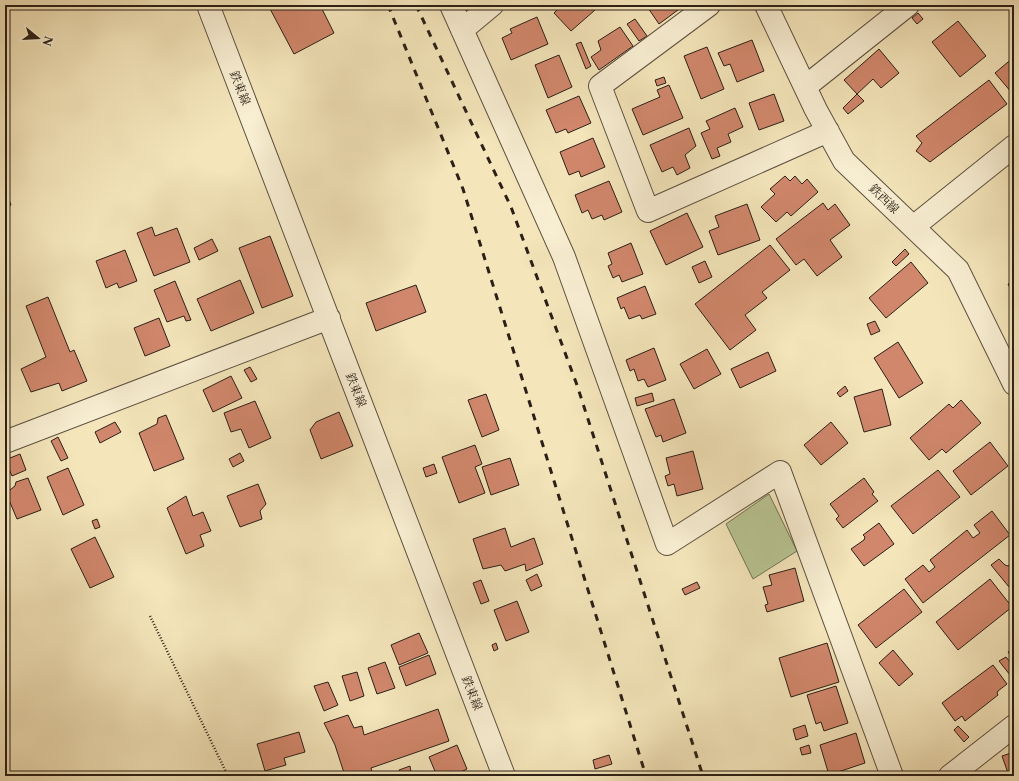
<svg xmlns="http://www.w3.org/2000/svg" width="1019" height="781" viewBox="0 0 1019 781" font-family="'Libre Caslon Text','Noto Serif JP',serif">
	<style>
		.green { fill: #b8c592; stroke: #727254 }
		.building { fill: #d1876c; stroke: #2b2017 }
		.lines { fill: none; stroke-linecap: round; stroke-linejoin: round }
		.minor-casing { stroke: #5d5140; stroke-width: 24 }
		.path { stroke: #2b2017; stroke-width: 2.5; stroke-dasharray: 1 2; stroke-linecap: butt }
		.minor { stroke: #f8eed2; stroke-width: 22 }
		.rail { stroke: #2b2017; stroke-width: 3; stroke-dasharray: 7 7; stroke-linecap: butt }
		.labels { text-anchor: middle; stroke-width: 3.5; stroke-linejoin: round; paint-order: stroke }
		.street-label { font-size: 12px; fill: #2b2017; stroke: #f8eed2 }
	</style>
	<rect width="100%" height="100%" fill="#f4e5ba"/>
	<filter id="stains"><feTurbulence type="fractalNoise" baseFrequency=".005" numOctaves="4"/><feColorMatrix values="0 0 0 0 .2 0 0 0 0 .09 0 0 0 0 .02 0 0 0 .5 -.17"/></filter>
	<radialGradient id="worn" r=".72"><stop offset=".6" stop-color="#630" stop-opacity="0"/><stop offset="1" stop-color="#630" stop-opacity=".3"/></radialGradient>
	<path class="green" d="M769,494l28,57 -44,28 -27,-55z"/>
	<path class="building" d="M268,5h52l14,28 -40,21z
		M562,5h29l4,5 -24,21 -17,-18z
		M646,5h35l1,2 -23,17z
		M918,13l5,6 -6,5 -5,-6z
		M537,17l11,27 -37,16 -9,-22 10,-5 -2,-4z
		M635,19l12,17 -8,5 -12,-17z
		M958,21l28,35 -26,21 -28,-35z
		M620,27l13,19 -34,24 -8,-13 10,-7 -3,-9z
		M752,40l12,31 -27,11 -7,-18 -6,2 -6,-13z
		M581,42l10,24 -5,3 -10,-25z
		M707,47l17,42 -23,10 -17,-43z
		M879,49l20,24 -18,15 -8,-9 -16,15 -13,-14z
		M559,55l13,32 -24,11 -13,-33z
		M1014,57v35l-2,1 -17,-20z
		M664,77l2,6 -9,3 -2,-6z
		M989,80l18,24 -77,58 -14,-11 6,-8 -6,-7z
		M669,85l14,33 -40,17 -11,-26 28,-12 -3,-7z
		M774,94l10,27 -25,9 -10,-27z
		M857,94l7,7 -16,13 -5,-6z
		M579,96l12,27 -23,10 -2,-4 -10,4 -10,-23z
		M735,108l8,19 -15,7 3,8 -14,6 3,8 -8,3 -11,-26 9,-4 -4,-8z
		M689,128l7,18 -11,9 5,13 -13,7 -4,-8 -11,5 -12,-27z
		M593,138l12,29 -24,10 -2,-6 -10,4 -9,-23z
		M785,176l5,5 5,-5 7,8 5,-5 11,13 -27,24 -4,-4 -11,10 -15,-15 14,-13 -5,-5z
		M609,181l13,31 -18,8 -2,-5 -10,4 -4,-9 -6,3 -7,-18z
		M5,189l6,16 -6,3z
		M823,203l5,7 7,-6 15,21 -20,15 12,17 -25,19 -13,-17 -8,6 -20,-26z
		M747,204l13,36 -42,15 -9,-24 10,-4 -4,-11z
		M687,213l16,34 -37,18 -16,-34z
		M152,227l3,9 22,-8 13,34 -36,14 -17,-43z
		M270,236l23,60 -31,12 -23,-60z
		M212,239l6,12 -19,9 -5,-12z
		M631,243l12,31 -21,8 -3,-7 -6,3 -5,-12 4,-2 -4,-11z
		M770,245l20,25 -28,22 5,6 -22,17 11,15 -26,20 -35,-46z
		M905,249l4,5 -13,12 -4,-4z
		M125,250l12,31 -18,7 -2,-5 -11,5 -10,-27z
		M705,261l7,16 -13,6 -7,-16z
		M911,262l17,21 -42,35 -17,-20z
		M240,280l14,33 -43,18 -14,-32z
		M175,281l16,39 -5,1 -2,-5 -17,6 -13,-32z
		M1014,282v14l-6,-12z
		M416,285l10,27 -50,19 -10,-28z
		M645,286l11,28 -14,5 -2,-4 -11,4 -5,-12 -3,2 -4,-11z
		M48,297l22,55 4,-2 13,31 -25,10 -3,-8 -28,9 -10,-23 25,-12 -20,-51z
		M159,318l11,28 -25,10 -11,-28z
		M875,321l5,10 -9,4 -4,-11z
		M898,342l25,41 -24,15 -25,-40z
		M654,348l12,32 -18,7 -4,-8 -6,2 -4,-12 -4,2 -4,-11z
		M707,349l14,25 -27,15 -14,-25z
		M768,352l8,19 -36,17 -9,-19z
		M250,367l7,12 -6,3 -7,-12z
		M231,376l11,22 -29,14 -10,-22z
		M845,386l3,5 -8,6 -3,-4z
		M882,389l9,36 -27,7 -10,-35z
		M652,393l2,8 -17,5 -2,-8z
		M486,394l13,36 -17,7 -14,-37z
		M674,399l12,34 -23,9 -2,-7 -5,2 -11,-28z
		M961,400l20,23 -35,30 -4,-4 -13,11 -19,-22 39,-34 4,4z
		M255,401l16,37 -22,10 -8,-19 -10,3 -7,-19z
		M339,412l14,34 -32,13 -11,-29 6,-8z
		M166,415l18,44 -30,12 -15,-38 18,-9 1,-6z
		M115,422l6,10 -21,11 -5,-11z
		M831,422l17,21 -27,22 -17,-20z
		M58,437l10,21 -7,3 -10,-20z
		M990,442l18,24 -37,29 -18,-24z
		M475,445l7,19 -7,3 10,26 -26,10 -17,-46z
		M693,451l10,38 -26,7 -3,-12 -6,2 -3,-10 5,-2 -4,-16z
		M240,453l4,8 -11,6 -4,-8z
		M20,454l6,16 -14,6 -7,-16z
		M510,458l9,27 -28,10 -9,-28z
		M434,464l3,9 -11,4 -3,-9z
		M68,468l16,37 -21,10 -16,-38z
		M938,470l22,27 -47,37 -22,-28z
		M28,478l13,32 -24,9 -11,-26 9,-7 1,-4z
		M864,478l10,14 -2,2 6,7 -35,27 -7,-9 3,-3 -9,-12z
		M258,484l8,20 -6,7 2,8 -22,8 -13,-31z
		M186,496l7,20 10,-4 8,19 -11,4 4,11 -18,8 -19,-46z
		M992,511l18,24 -87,68 -18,-24 18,-14 6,7 6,-5 -5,-7 37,-30 6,8 7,-5 -6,-8z
		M97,519l3,8 -5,2 -3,-8z
		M879,523l15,21 -30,22 -13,-17 13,-9 1,-3 -2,-2z
		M505,528l6,19 23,-9 9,26 -17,7 -1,-7 -20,7 -4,-6 -18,4 -10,-30z
		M95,537l19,40 -24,11 -19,-39z
		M999,559l6,6 3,1 6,-5v22l-5,4 -18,-22z
		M795,568l9,33 -37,11 -2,-7 3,-1 -5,-17 9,-2 -3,-10z
		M537,574l5,12 -11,5 -5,-11z
		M990,579l22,28 -54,43 -22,-28z
		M481,580l8,21 -8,3 -8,-21z
		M697,582l3,6 -15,7 -3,-6z
		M904,589l18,23 -46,36 -18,-23z
		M517,601l12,31 -23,9 -12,-31z
		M419,633l9,20 -29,12 -8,-20z
		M496,643l2,6 -4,2 -2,-6z
		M827,643l12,39 -48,15 -12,-39z
		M1014,648v12l-6,-8z
		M893,650l20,24 -14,12 -20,-23z
		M429,655l7,19 -30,12 -7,-19z
		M1006,657l8,10v13l-15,-19z
		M385,662l10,26 -18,6 -9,-26z
		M993,665l14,19 -9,7 -1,2 1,2 -33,26 -3,-5 -7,5 -13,-18z
		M357,672l7,24 -14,5 -8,-25z
		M328,682l10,23 -14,6 -10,-25z
		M836,686l12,37 -24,8 -3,-9 -5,2 -9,-29z
		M438,709l11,32 -78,27 2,7 -4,1h-24l-10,-31 -11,-22 24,-8 6,13 8,-2 2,9z
		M805,725l3,11 -12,4 -3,-11z
		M958,726l11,11 -5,5 -10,-12z
		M299,732l6,20 -21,6 2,7 -21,6 -8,-27z
		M856,733l9,30 -36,12 -9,-30z
		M457,745l10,24 -15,7h-15l-8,-19z
		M809,745l2,8 -9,2 -2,-7z
		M1014,752v18l-6,3 -6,-17z
		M609,755l3,9 -17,5 -2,-9z
		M410,766l1,6 -10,3 -2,-5z
		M620,771l2,5h-12z"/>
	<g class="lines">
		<defs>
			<path id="minor" d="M208,5l296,771
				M451,5l113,252 103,287 113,-72 112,304
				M709,5l-109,81 48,125 180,-80
				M766,5l50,105 28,51 114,109 56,114
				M462,30l30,-25
				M805,87l103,-82
				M913,227l101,-81
				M5,442l324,-124
				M950,776l64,-50"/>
		</defs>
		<use href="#minor" class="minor-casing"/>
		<path class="path" d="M150,616l78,160"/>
		<use href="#minor" class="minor"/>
		<path class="rail" d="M388,5l75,184 183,587
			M416,5l95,202 66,178 126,391"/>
	</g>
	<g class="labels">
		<g class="street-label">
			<text transform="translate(240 88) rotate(69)" y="4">鉄東線</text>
			<text transform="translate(884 199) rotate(44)" y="4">鉄西線</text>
			<text transform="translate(356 390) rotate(69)" y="4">鉄東線</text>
			<text transform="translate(472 693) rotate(69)" y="4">鉄東線</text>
		</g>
	</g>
	<rect width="1019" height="781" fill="none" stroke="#f4e5ba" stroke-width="20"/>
	<rect x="6" y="6" width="1007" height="769" fill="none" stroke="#2b2017" stroke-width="2"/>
	<rect x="10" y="10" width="999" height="761" fill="none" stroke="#2b2017"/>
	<g transform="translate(38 38) rotate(108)" stroke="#f8eed2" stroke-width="3" paint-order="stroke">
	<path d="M0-3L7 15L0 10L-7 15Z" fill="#2b2017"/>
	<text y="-6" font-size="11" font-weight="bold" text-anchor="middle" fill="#2b2017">N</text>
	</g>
	<rect width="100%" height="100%" filter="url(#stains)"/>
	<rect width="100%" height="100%" fill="url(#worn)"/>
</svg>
